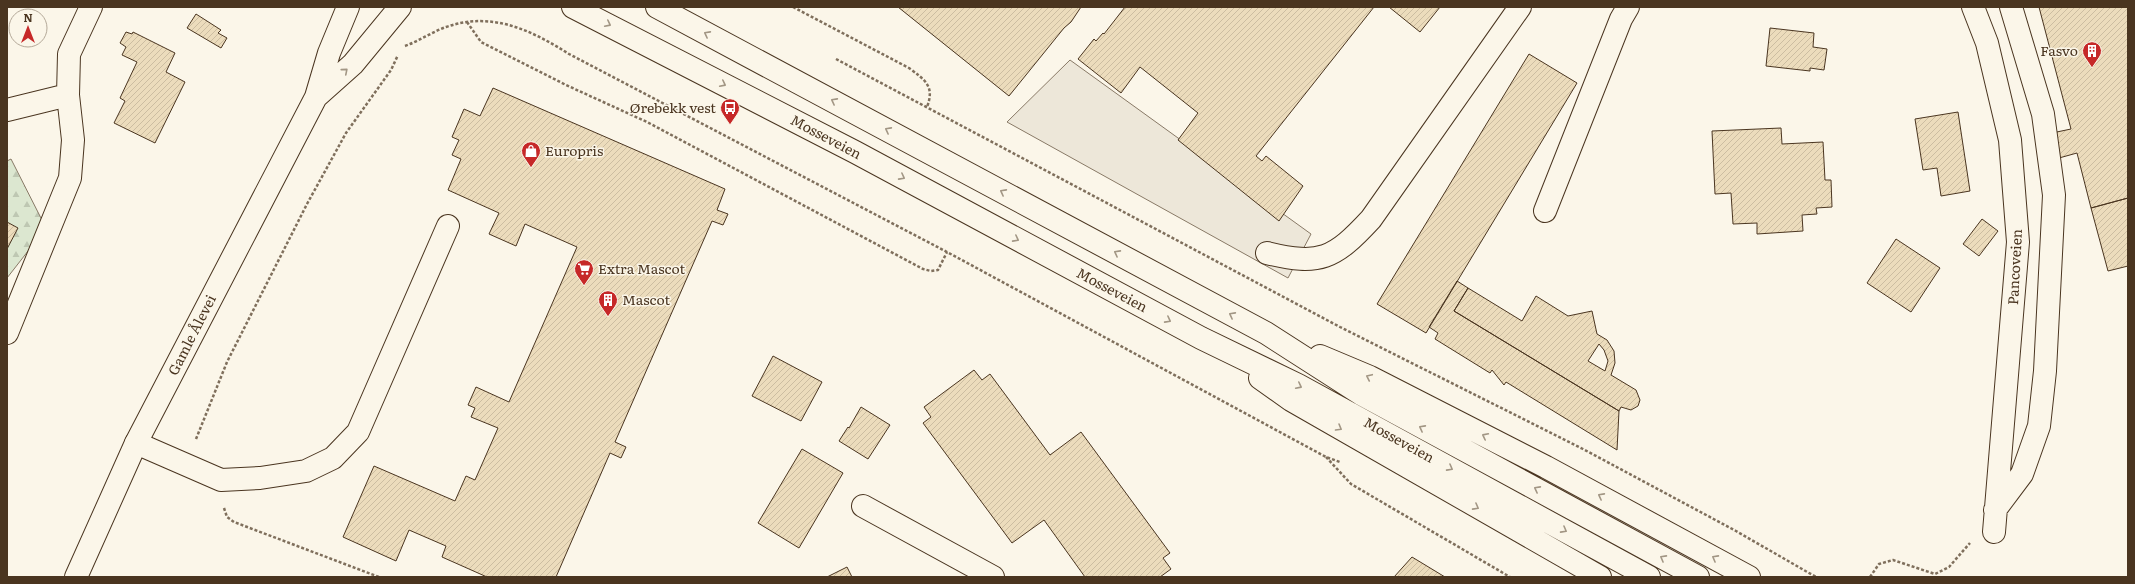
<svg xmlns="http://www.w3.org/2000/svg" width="2135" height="584" viewBox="0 0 2135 584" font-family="Literata,serif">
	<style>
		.forest { fill: url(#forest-firs); stroke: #887966 }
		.parking { fill: #ede7d9; stroke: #887966 }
		.building { fill: url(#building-hatch); stroke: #4a3520; fill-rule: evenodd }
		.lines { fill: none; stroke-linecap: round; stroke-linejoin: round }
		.minor-casing { stroke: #4a3520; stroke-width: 24 }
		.major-casing { stroke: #4a3520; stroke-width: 24 }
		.highway-casing { stroke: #4a3520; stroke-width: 24 }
		.path { stroke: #7f6f5c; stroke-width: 2.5; stroke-dasharray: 3 2; stroke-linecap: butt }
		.minor { stroke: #fbf6e9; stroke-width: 22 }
		.major { stroke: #fbf6e9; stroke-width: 22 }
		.highway { stroke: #fbf6e9; stroke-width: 22 }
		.oneway { stroke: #a29684 }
		.labels { text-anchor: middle; stroke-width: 3; stroke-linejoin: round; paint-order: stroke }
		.poi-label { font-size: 14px; fill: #4a3520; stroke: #fbf6e9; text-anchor: start }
		.street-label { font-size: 14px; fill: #4a3520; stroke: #fbf6e9 }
	</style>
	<defs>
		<pattern id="forest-firs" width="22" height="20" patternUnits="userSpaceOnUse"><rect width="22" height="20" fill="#dce7d0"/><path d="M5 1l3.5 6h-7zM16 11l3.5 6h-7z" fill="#bec7b2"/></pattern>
		<pattern id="building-hatch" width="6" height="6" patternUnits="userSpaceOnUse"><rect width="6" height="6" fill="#ecdcbc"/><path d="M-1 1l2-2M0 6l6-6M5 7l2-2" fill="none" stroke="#ccbda1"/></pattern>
	</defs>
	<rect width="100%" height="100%" fill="#fbf6e9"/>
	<path class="forest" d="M11,159l35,69 -39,50v-117z"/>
	<path class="parking" d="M1070,60l241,174 -23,44 -281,-156z"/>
	<path class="building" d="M898,7h183l-10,15 -7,6 -55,68z
		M1125,7h249l-118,149 6,5 4,-5 37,30 -24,35 -101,-81 20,-27 -58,-46 -19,26 -43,-34 16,-20 2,2 7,-8 1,1z
		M1389,7h51l-20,25z
		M2039,7h89v191l-37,10 -14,-55 -18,5 -7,-25 19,-4z
		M196,14l25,16 -3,3 9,5 -6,10 -34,-20z
		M1770,28l44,5 -1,14 14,2 -3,21 -14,-2v3l-44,-5z
		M126,32l6,2 1,-2 42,21 -9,19 19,10 -30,61 -41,-20 11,-22 -5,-3 17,-36 -15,-7 4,-8 -6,-4z
		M1529,54l48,29 -151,250 -49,-29z
		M493,88l232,101 -8,21 11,4 -5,11 -11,-4 -97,221 11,5 -5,11 -11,-5 -54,124h-69l-45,-20 4,-11 -37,-16 -13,31 -53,-24 31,-71 81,35 11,-25 9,4 23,-52 -27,-11 4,-9 -7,-3 8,-18 33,15 68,-155 -52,-23 -9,22 -27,-12 10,-21 -51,-23 13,-31 -9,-4 7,-15 -7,-3 12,-28 16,7z
		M1958,112l12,79 -29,5 -4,-28 -14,2 -8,-51z
		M1781,128l1,16 41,-2 2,38h6l1,27 -16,1 1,6 -15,1 1,16 -46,3v-11l-24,1 -2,-31 -16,1 -3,-63z
		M2128,198v68l-20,5 -17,-63z
		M1982,219l16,12 -19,25 -16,-12z
		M7,222l11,6 -11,21z
		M1896,239l44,29 -29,44 -44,-29z
		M1457,281l11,7 -14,23 165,100 -2,39 -111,-68 -2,3 -12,-15 -2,3 -55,-34 3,-6 -9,-6z
		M1468,288l54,33 14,-25 32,20 24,-5 5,23 10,6 7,11 1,12 -4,12 25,15 4,10 -2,6 -7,4 -10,-3 -2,4 -165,-100zM1599,344l5,6 4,11 -3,10 -17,-10z
		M773,356l49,26 -21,39 -49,-25z
		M974,370l8,10 8,-6 60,81 31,-23 89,121 -7,5 8,11 -11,8h-75l-41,-57 -32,23 -89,-120 8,-6 -7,-10z
		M861,407l29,18 -22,34 -29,-18 9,-14 1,1z
		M802,449l41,24 -44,75 -41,-25z
		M1412,557l33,20h-51z
		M847,567l5,10h-25z"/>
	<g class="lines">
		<defs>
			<path id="minor" d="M1973,7l14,36 23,97 8,102 -24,290
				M7,110l61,-15
				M1545,211l76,-192 7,-12
				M1267,253c53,13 67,6 104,-34l149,-212
				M7,333l63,-155 3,-38 -5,-45 1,-41 22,-47
				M136,443l85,37 39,-2 46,-7 27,-13 25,-26 90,-206
				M863,506l130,71
				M1995,510l27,-36 17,-48 6,-55 9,-176 -11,-81 -32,-107"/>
			<path id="major" d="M316,97l37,-33 47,-57
				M76,577l60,-134 180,-346 13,-44 19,-46"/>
			<path id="highway" d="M573,7l282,145 346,186 97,47 351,192
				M657,7l609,326 95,61 337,183
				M1320,356l50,21 176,90 203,110
				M1260,378l31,22 309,177"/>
		</defs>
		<use href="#minor" class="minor-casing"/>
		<use href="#major" class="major-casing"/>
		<use href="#highway" class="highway-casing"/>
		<path class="path" d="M793,7l116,61c16,12 26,18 18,39
			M467,22l14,20 85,43 81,37 276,147 8,2 7,-1 9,-18
			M405,46c14,-5 27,-14 41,-19 46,-16 85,3 123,27l378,198 379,205 14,5
			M836,59l504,268 243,122 153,82 80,46
			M196,439l31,-77 80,-158 39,-71 45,-63 7,-15
			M1326,457l25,27 159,93
			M224,508l3,9 7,5 145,55
			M1870,577l9,-13 14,-4 42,14 14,-7 21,-24"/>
		<use href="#minor" class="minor"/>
		<use href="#major" class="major"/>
		<use href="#highway" class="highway"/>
	</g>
	<defs><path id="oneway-chevron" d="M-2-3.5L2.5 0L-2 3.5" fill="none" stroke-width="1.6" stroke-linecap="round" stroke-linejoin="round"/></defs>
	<g class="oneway">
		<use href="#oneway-chevron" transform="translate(608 24) rotate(27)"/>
		<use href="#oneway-chevron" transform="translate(707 34) rotate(-152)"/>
		<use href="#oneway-chevron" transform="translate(345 71) rotate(-41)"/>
		<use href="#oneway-chevron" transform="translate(723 84) rotate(27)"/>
		<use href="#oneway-chevron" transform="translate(834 101) rotate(-152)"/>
		<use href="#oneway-chevron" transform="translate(888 130) rotate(-152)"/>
		<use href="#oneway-chevron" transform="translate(902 177) rotate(28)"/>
		<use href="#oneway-chevron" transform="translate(1003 192) rotate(-152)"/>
		<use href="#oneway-chevron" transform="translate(1016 239) rotate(28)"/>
		<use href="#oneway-chevron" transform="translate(1117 253) rotate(-152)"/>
		<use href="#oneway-chevron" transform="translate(1232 315) rotate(-152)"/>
		<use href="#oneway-chevron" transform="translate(1168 320) rotate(28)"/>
		<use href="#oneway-chevron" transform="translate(1369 377) rotate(-155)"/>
		<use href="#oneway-chevron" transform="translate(1299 386) rotate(27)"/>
		<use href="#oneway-chevron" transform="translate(1339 428) rotate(30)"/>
		<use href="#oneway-chevron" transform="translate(1422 428) rotate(-152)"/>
		<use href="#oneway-chevron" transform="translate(1485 436) rotate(-153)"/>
		<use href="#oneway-chevron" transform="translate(1450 468) rotate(29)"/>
		<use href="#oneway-chevron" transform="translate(1537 489) rotate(-152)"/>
		<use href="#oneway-chevron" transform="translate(1601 496) rotate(-152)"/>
		<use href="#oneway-chevron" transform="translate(1476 507) rotate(29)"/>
		<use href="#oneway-chevron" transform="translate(1564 530) rotate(29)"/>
		<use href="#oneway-chevron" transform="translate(1663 558) rotate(-151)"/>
		<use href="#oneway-chevron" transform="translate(1715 558) rotate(-151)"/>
	</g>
	<defs>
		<symbol id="building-pin" viewBox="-11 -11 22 30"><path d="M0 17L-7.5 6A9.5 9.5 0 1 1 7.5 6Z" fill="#c62828" stroke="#fbf6e9"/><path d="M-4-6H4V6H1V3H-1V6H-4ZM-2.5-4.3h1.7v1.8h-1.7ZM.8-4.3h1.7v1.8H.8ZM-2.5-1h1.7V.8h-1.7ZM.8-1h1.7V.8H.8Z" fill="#fff"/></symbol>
		<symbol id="bus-pin" viewBox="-11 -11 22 30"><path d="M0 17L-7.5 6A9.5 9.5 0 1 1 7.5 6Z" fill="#c62828" stroke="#fbf6e9"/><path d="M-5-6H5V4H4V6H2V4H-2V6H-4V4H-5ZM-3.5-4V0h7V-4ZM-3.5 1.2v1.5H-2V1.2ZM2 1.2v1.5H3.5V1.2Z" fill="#fff"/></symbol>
		<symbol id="shop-pin" viewBox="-11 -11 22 30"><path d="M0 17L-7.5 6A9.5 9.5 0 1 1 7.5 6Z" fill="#c62828" stroke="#fbf6e9"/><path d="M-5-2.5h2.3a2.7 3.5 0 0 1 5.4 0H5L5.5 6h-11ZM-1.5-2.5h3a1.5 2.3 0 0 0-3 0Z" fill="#fff"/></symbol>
		<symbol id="supermarket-pin" viewBox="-11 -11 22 30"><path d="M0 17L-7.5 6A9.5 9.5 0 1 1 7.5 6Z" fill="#c62828" stroke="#fbf6e9"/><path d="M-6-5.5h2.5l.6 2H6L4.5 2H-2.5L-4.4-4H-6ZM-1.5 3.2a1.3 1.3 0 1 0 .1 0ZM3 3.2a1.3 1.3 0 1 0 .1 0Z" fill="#fff"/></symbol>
	</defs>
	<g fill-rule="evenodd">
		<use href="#building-pin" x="2081" y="40" width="22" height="30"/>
		<use href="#bus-pin" x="719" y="97" width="22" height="30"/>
		<use href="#shop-pin" x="520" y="140" width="22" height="30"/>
		<use href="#supermarket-pin" x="573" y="258" width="22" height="30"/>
		<use href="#building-pin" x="597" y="289" width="22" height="30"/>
	</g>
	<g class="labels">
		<g class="poi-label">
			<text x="2078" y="56" text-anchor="end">Fasvo</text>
			<text x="716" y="113" text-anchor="end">Ørebekk vest</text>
			<text x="545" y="156">Europris</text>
			<text x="598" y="274">Extra Mascot</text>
			<text x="622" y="305">Mascot</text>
		</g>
		<g class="street-label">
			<text transform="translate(826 137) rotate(28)" y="5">Mosseveien</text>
			<text transform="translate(2015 267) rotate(-87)" y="5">Pancoveien</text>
			<text transform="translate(1112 290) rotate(28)" y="5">Mosseveien</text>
			<text transform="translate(192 335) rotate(-63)" y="5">Gamle Ålevei</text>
			<text transform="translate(1399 440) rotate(29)" y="5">Mosseveien</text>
		</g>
	</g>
	<rect width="2135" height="584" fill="none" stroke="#4a3520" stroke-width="16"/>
	<g transform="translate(28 28)"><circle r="19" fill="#fbf6e9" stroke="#b4a999"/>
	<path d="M0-3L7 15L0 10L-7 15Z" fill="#c62828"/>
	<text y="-6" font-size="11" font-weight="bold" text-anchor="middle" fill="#4a3520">N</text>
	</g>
</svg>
